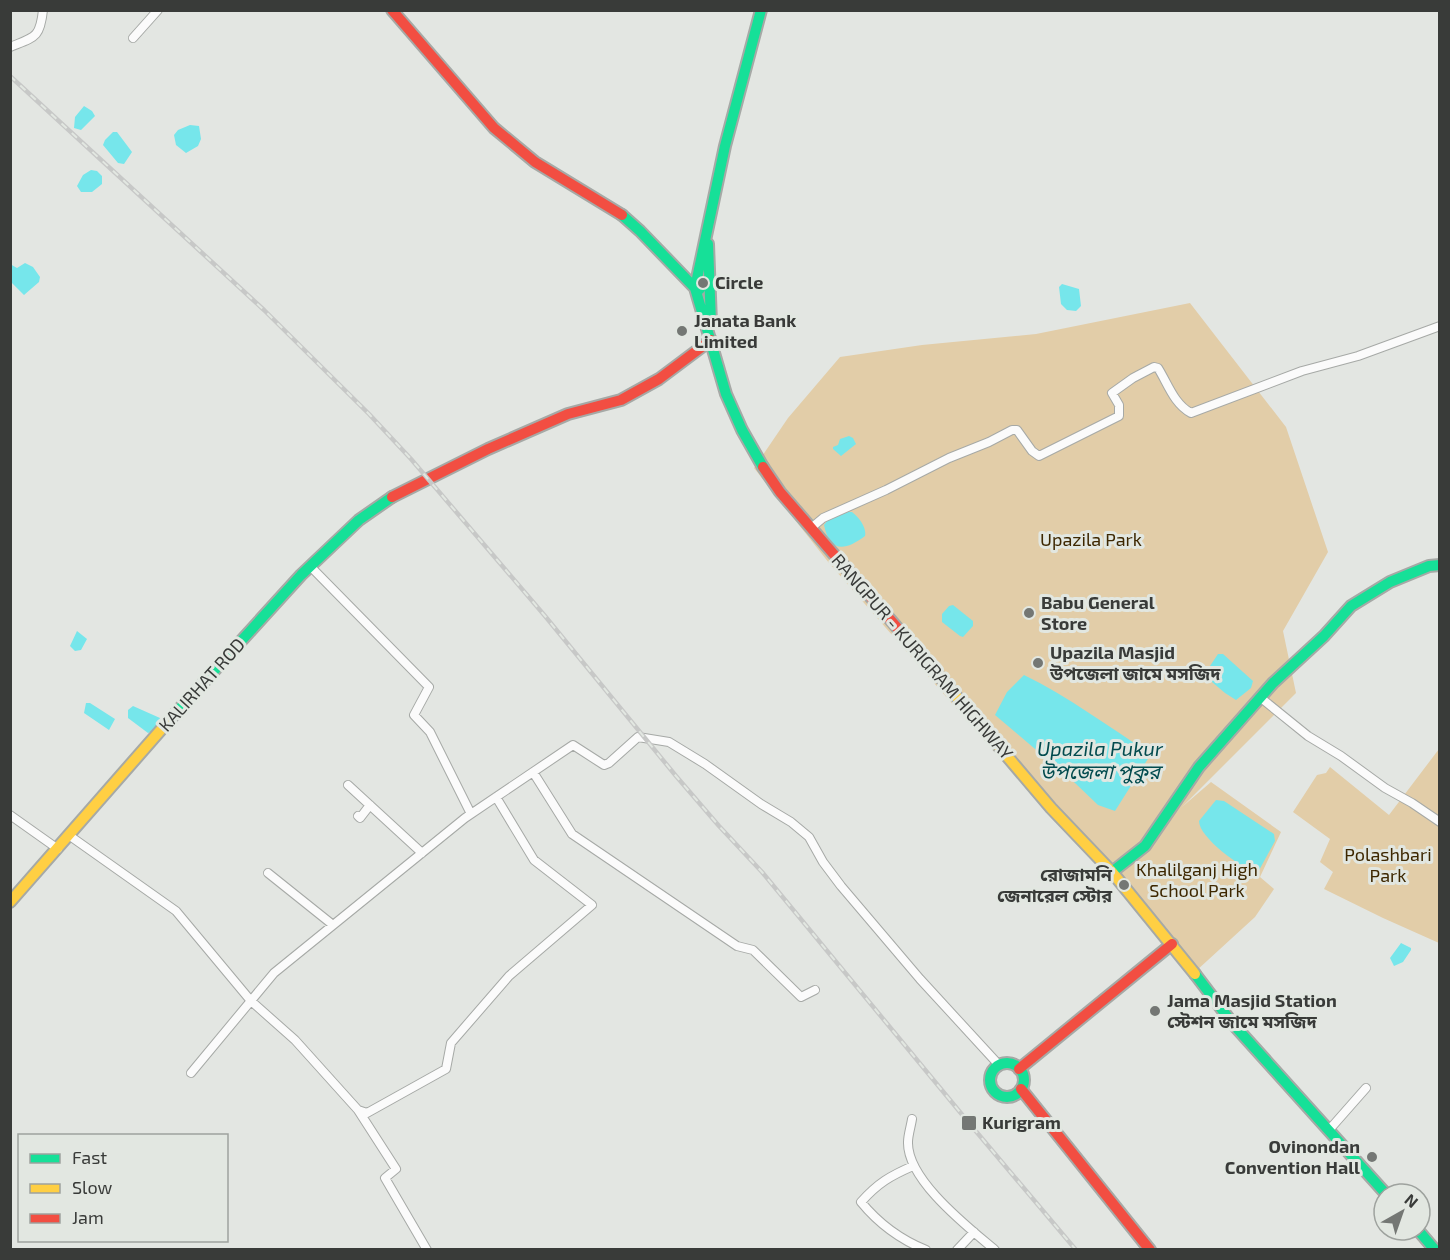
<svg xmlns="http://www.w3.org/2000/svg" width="1450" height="1260" viewBox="0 0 1450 1260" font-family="'Exo 2','Noto Sans Bengali',sans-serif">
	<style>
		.green { fill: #e2cda8 }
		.water { fill: #76e6eb }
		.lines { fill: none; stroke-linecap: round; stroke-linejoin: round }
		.street-casing { stroke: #a6a9a6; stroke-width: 10 }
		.fast-casing { stroke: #a6a9a6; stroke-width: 14 }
		.slow-casing { stroke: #a6a9a6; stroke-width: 14 }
		.jam-casing { stroke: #a6a9a6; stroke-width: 14 }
		.street { stroke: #fbfbfb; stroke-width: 8 }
		.fast { stroke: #16e098; stroke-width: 10 }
		.slow { stroke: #ffcf43; stroke-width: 10 }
		.jam { stroke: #f24e42; stroke-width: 10 }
		.rail-casing { stroke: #c7c8c7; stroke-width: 4.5 }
		.rail { stroke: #e2e7e1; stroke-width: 2; stroke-dasharray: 7; stroke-linecap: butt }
		.poi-dot { fill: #747774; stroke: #e2e7e1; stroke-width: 2 }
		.labels { text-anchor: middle; stroke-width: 6; stroke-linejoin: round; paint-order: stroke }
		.poi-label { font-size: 18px; font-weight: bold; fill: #393b39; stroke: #e2e7e1; text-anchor: start }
		.park-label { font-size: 18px; fill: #3d2700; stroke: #e2e7e1 }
		.street-label { font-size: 18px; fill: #393b39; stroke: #e2e7e1 }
		.water-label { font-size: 20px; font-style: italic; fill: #024b4e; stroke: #e2e7e1 }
	</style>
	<rect width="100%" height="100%" fill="#e3e6e2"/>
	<path class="green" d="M1190,303l96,124 42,125 -45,79 13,62 -114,114 29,-25 70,50 -21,45 14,12 -19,28 -59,54 -82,-90 43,-50 -55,39 -55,-58 -218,-249 -75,-95 34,-50 52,-61 82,-12 114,-11z
		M1439,749v194l-56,-25 -59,-29 9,-17 -13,-10 10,-23 -37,-27 24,-37 9,-2 4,-6 59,48z"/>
	<path class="water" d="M84,106l8,5 3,5 -14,14 -7,-2 1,-11z
		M190,125l9,1 2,13 -3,7 -12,7 -10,-8 -2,-10 4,-5z
		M113,132h4l15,20 -8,12 -6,-1 -15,-18 2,-5z
		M91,170l6,1 5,5v8l-10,8h-11l-4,-6 6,-11z
		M25,263l8,4 7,10 -1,5 -15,13 -13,-13 -1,-18 7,4z
		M1062,284l17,5 2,17 -5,5 -9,-1 -6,-6 -2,-17z
		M849,436l4,2 3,6 -15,12 -8,-7v-2l5,-2 2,-6z
		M848,512h4c7,5 15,16 13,24 -20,15 -35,17 -41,-11l3,-4z
		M953,605l20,16v5l-10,11 -3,-1 -18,-14v-8l7,-8z
		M77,631l10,8 -6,11 -6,1 -5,-5z
		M1218,654h5l30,27 -2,7 -15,12 -11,-7 -19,-16 2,-8z
		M1024,675c45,22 85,52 127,79l-36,57 -17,-6 -23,-22 -80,-68 12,-23z
		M86,703h4l25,16 -6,11 -25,-17z
		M133,706l27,12 -7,13 -5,2 -20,-15v-8z
		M1216,800l8,1 50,33 1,7 -18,33c-15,-6 -58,-36 -58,-53z
		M1401,943l10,5v2l-8,12 -9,4 -4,-8z"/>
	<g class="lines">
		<defs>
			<path id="street" d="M133,38l25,-28
				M10,47c25,-10 30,-9 33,-37
				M811,528l12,-10 63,-28 63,-32 40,-16 23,-12h5l15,21 7,5 80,-40v-11l-7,-12 21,-15 21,-11 4,1c10,16 16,36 33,45l111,-42 56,-15 82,-30
				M310,566l119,121 -15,28 16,17 41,82
				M1261,698l47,38 33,20 44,32 27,15 28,19
				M533,772l39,62 165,112 16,4 48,47 14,-7
				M348,785l74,68
				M10,815l48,34
				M358,816l2,2 10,-13
				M70,836l106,75 75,90 44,39 63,70 9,3 79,-44 5,-26 58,-67 83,-71 -58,-45 -38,-63
				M268,873l65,52
				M191,1073l83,-100 191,-155 108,-73 31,20 5,-2 29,-26 31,5 36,22 56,40 30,18 18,15 14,25 18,24 79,93 79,86
				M358,1110l38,59 -11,9 42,72
				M912,1119c-1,7 -4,16 -4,23 -1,38 60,85 87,108
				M1329,1130l37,-42
				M913,1166c-23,10 -35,17 -52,36 18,22 38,37 65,48
				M957,1250l17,-18"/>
			<path id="fast" d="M761,10l-36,136 -30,142 31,106 16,36 21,37
				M622,215l18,16 55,57 5,1
				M708,244l3,79
				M173,716l128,-141 58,-55 33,-23
				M1112,872l33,-26 54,-79 74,-84 51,-47 27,-30 39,-24 39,-16 11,-1
				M1195,974l38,50 153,170
				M990 1080a17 17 0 1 1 34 0a17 17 0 1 1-34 0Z
				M1418,1230l17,20"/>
			<path id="slow" d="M945,683l106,125 61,64 83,102
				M10,902l163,-186"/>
			<path id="jam" d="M392,10l102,118 41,34 87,53
				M763,467l17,25 165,191
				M392,497l96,-48 80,-35 53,-14 38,-21 52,-39
				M1019,1069l153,-125
				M1021,1089l129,161"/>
		</defs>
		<use href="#street" class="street-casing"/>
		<use href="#fast" class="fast-casing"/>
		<use href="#slow" class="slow-casing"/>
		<use href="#jam" class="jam-casing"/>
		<use href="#street" class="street"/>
		<use href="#fast" class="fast"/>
		<use href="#slow" class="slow"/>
		<use href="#jam" class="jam"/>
		<defs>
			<path id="rail" d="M10,76l254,234 105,104 42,45 134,157 131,160 43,50 43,46 207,251 107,127"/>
		</defs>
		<use href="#rail" class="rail-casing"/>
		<use href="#rail" class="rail"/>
	</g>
	<g class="poi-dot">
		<circle cx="703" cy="283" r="6"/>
		<circle cx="682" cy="331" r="6"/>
		<circle cx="1029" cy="613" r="6"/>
		<circle cx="1038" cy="663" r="6"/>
		<circle cx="1124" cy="885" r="6"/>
		<circle cx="1155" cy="1011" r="6"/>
		<rect x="961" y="1115" width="16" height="16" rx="3"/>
		<circle cx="1372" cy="1157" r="6"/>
	</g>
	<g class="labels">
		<g class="poi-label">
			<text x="715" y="289">Circle</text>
			<text x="694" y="327">Janata Bank<tspan x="694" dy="21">Limited</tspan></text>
			<text x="1041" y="609">Babu General<tspan x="1041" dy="21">Store</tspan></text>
			<text x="1050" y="659">Upazila Masjid<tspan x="1050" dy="21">উপজেলা জামে মসজিদ</tspan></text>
			<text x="1112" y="881" text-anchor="end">রোজামনি<tspan x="1112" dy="21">জেনারেল স্টোর</tspan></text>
			<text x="1167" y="1007">Jama Masjid Station<tspan x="1167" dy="21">স্টেশন জামে মসজিদ</tspan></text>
			<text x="982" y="1129">Kurigram</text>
			<text x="1360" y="1153" text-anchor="end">Ovinondan<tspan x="1360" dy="21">Convention Hall</tspan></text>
		</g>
		<g class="park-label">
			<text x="1091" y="546">Upazila Park</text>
			<text x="1388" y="861">Polashbari<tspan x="1388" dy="21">Park</tspan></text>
			<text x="1197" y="876">Khalilganj High<tspan x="1197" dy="21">School Park</tspan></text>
		</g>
		<g class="street-label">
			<text transform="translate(922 657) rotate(49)" y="6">RANGPUR - KURIGRAM HIGHWAY</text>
			<text transform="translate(202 685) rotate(-48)" y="6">KALIRHAT ROD</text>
		</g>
		<g class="water-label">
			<text x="1100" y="756">Upazila Pukur<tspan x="1100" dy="23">উপজেলা পুকুর</tspan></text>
		</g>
	</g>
	<rect width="1450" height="1260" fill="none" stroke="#393b39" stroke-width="24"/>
	<rect x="18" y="1134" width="210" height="108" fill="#e2e7e1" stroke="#9ea29e" stroke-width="1.5"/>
	<rect x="30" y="1154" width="30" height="9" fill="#16e098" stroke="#9ea29e" stroke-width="1.5"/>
	<text x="72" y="1164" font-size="18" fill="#393b39">Fast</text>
	<rect x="30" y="1184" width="30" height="9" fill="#ffcf43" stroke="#9ea29e" stroke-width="1.5"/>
	<text x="72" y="1194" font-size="18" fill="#393b39">Slow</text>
	<rect x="30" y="1214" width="30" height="9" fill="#f24e42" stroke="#9ea29e" stroke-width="1.5"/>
	<text x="72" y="1224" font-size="18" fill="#393b39">Jam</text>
	<g transform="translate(1402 1212) rotate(40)"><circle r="28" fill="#e2e7e1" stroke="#9ea29e" stroke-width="1.5"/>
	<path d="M0-4.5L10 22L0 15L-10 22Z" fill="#747774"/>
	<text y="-9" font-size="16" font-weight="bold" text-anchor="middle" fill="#393b39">N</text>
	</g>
</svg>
